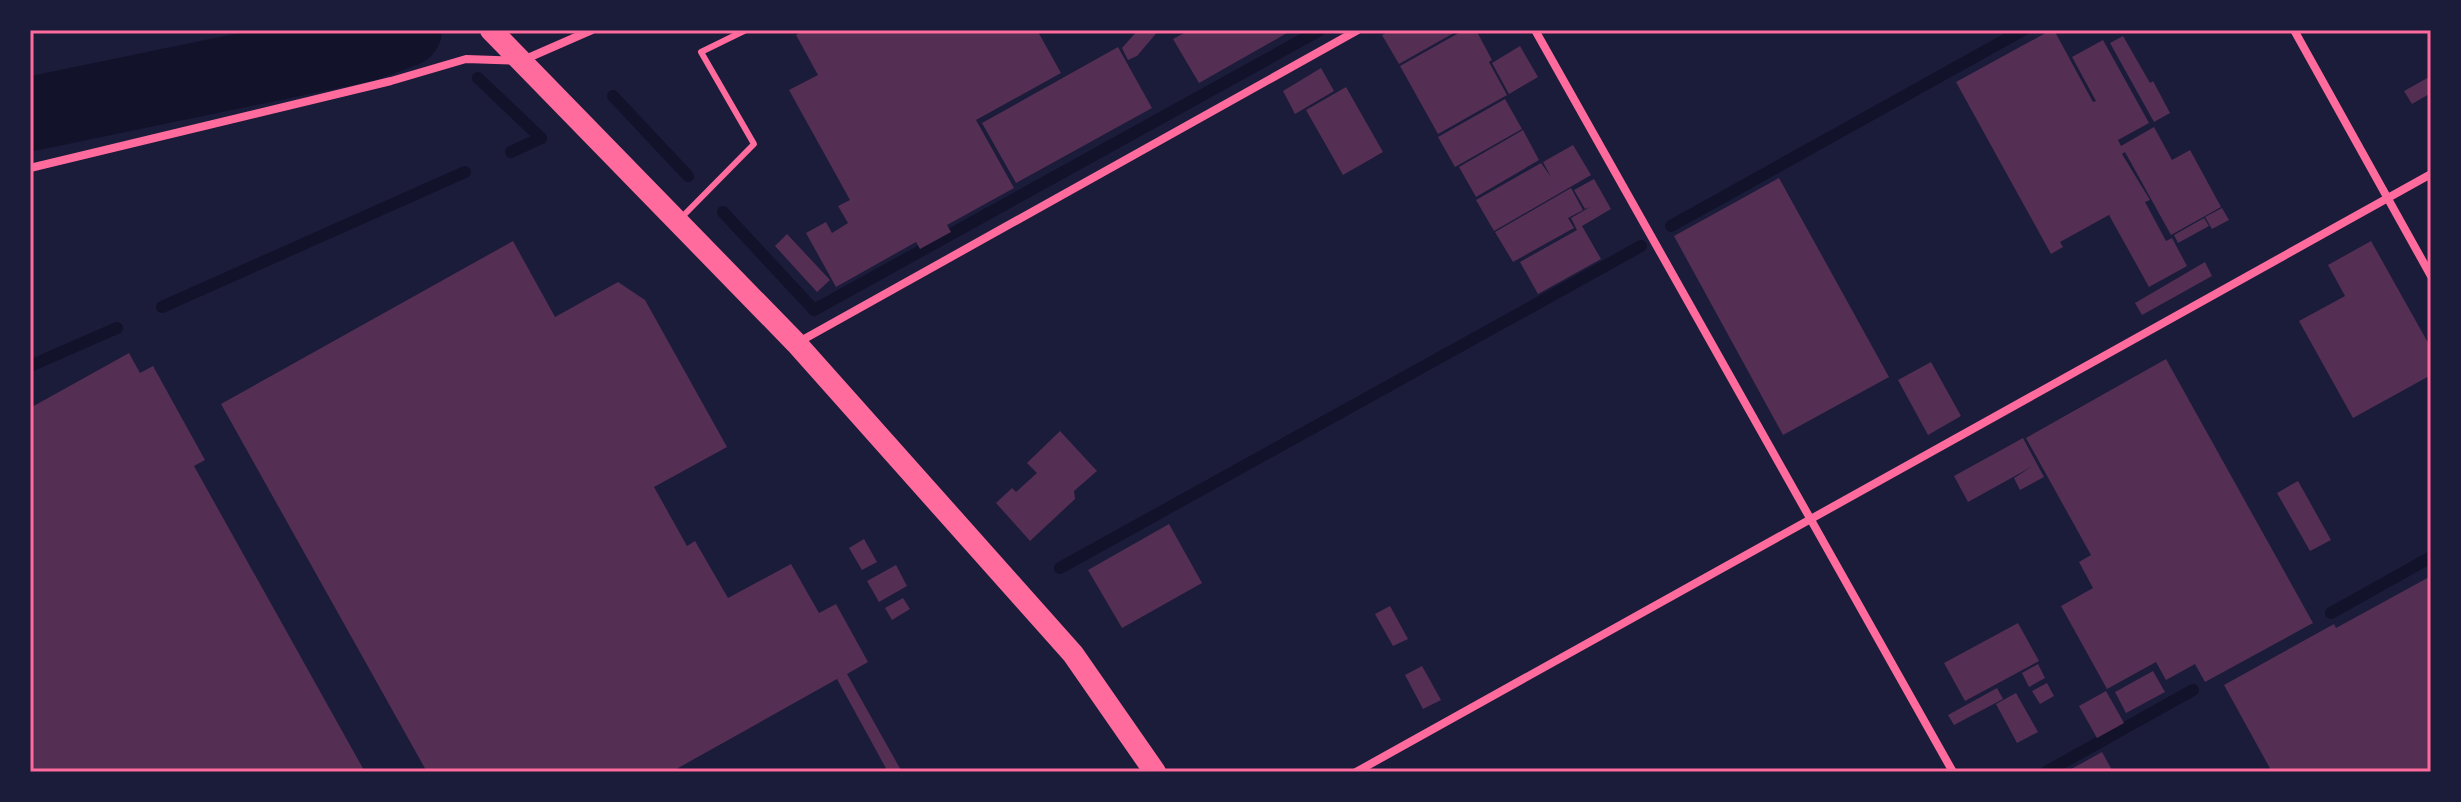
<svg xmlns="http://www.w3.org/2000/svg" width="2461" height="802" viewBox="0 0 2461 802" font-family="Raleway,sans-serif">
	<style>
		.lines { fill: none; stroke-linecap: round; stroke-linejoin: round }
		.stream { stroke: #12122b; stroke-width: 12 }
		.river { stroke: #12122b; stroke-width: 74 }
		.building { fill: #542f53 }
		.service { stroke: #ff6b9d; stroke-width: 6 }
		.minor { stroke: #ff6b9d; stroke-width: 8 }
		.trunk { stroke: #ff6b9d; stroke-width: 22 }
		.neatline { fill: none; stroke: #ff6b9d; stroke-width: 3 }
	</style>
	<rect width="100%" height="100%" fill="#1b1b3a"/>
	<g class="lines">
		<path class="stream" d="M478,78l63,60 -30,14
			M613,96l75,80
			M723,212l91,98 506,-280
			M1671,226l352,-196
			M162,307l303,-135
			M30,366l87,-38
			M1060,568l581,-322
			M2331,613l100,-56
			M2046,772l147,-82"/>
		<path class="river" d="M30,114l334,-69 41,-15"/>
	</g>
	<path class="building" d="M804,30h233l24,43 -85,47 38,68 -67,37 4,7 -31,17 -4,-7 -80,45 -30,-54 20,-11 6,11 16,-10 -10,-17 12,-6 -61,-110 29,-15 -22,-40z
		M1138,30h21l-22,26 -9,4 -6,-12z
		M1185,30h100l2,3 -88,50 -26,-44 13,-7z
		M1392,30h67l-60,34 -17,-29z
		M1464,30h12l16,30 -3,2 18,33 -69,39 -38,-68z
		M2051,30h3l39,72 3,-1 -24,-44 31,-17 46,83 -31,17 3,6 33,-19 18,33 18,-10 31,57 -50,28 -46,-83 -3,2 28,46 -5,2 21,39 6,-3 15,28 -38,21 -40,-72 -49,27 3,5 -12,7 -95,-172z
		M2123,36l27,47 3,-2 17,32 -16,9 -44,-79z
		M1520,46l18,31 -29,17 -17,-31z
		M1118,47l34,61 -136,75 -34,-60z
		M1321,68l13,23 -39,23 -12,-23z
		M2431,76v17l-19,11 -8,-13z
		M1346,87l37,65 -40,23 -37,-65z
		M1505,99l17,30 -67,38 -17,-30z
		M1523,130l16,30 -63,37 -17,-30z
		M1573,145l18,30 -97,56 -18,-31 65,-37 10,14 -8,-15z
		M1779,178l110,199 -106,58 -109,-199z
		M1594,179l17,30 -29,17 19,33 -63,35 -18,-32 57,-32 -6,-12 19,-11 -5,2 -11,-19z
		M1571,188l12,22 -15,8 6,10 -61,34 -18,-30z
		M2222,208l7,12 -17,9 -7,-12z
		M2204,218l5,8 -31,17 -4,-8z
		M787,234l43,46 -13,12 -42,-46z
		M513,241l42,76 63,-35 27,18 82,147 -73,40 33,59 8,-5 33,57 63,-34 28,49 17,-9 32,58 -21,12 55,98h-14l-51,-93 -166,93h-244l-206,-368z
		M2371,241l60,107v27l-78,43 -54,-97 46,-25 -17,-31z
		M2205,262l7,14 -70,39 -7,-12z
		M129,353l11,20 13,-7 52,94 -11,6 171,306h-335v-364z
		M2166,359l147,264 -108,59 -10,-18 -29,16 -10,-18 -49,27 -46,-83 32,-18 -14,-26 12,-7 -65,-117z
		M1931,362l30,54 -33,19 -30,-55z
		M1060,431l37,40 -23,20 1,8 -45,42 -34,-38 16,-15 4,4 21,-19 -10,-10z
		M2023,438l21,39 -24,13 -6,-12 19,-12 -65,36 -14,-26z
		M2298,481l33,59 -21,11 -33,-58z
		M1169,524l33,59 -80,45 -34,-58z
		M864,539l13,23 -15,8 -13,-22z
		M896,565l11,21 -28,16 -12,-21z
		M2431,576v196h-159l-48,-87 110,-61 2,4z
		M903,598l7,11 -18,11 -7,-12z
		M1390,606l18,33 -15,7 -18,-32z
		M2018,623l21,38 -74,40 -21,-38z
		M2038,664l7,14 -16,9 -7,-14z
		M1422,666l19,34 -18,9 -18,-34z
		M2153,671l12,21 -39,21 -11,-21z
		M2047,683l7,13 -14,8 -8,-13z
		M1997,688l6,11 -49,26 -6,-10z
		M2106,691l18,32 -27,15 -18,-32z
		M2016,693l22,39 -21,11 -21,-39z
		M2102,752l11,20h-47z"/>
	<g class="lines">
		<path class="service" d="M680,219l74,-75 -53,-92 45,-22"/>
		<path class="minor" d="M1535,30l418,742
			M2294,30l137,246
			M30,168l361,-87 75,-22 55,2 71,-31
			M797,343l561,-313
			M1356,772l1075,-598"/>
		<path class="trunk" d="M491,30l305,313 277,311 82,118"/>
	</g>
	<rect width="2461" height="802" fill="none" stroke="#1b1b3a" stroke-width="64"/>
	<rect x="32" y="32" width="2397" height="738" class="neatline"/>
</svg>
